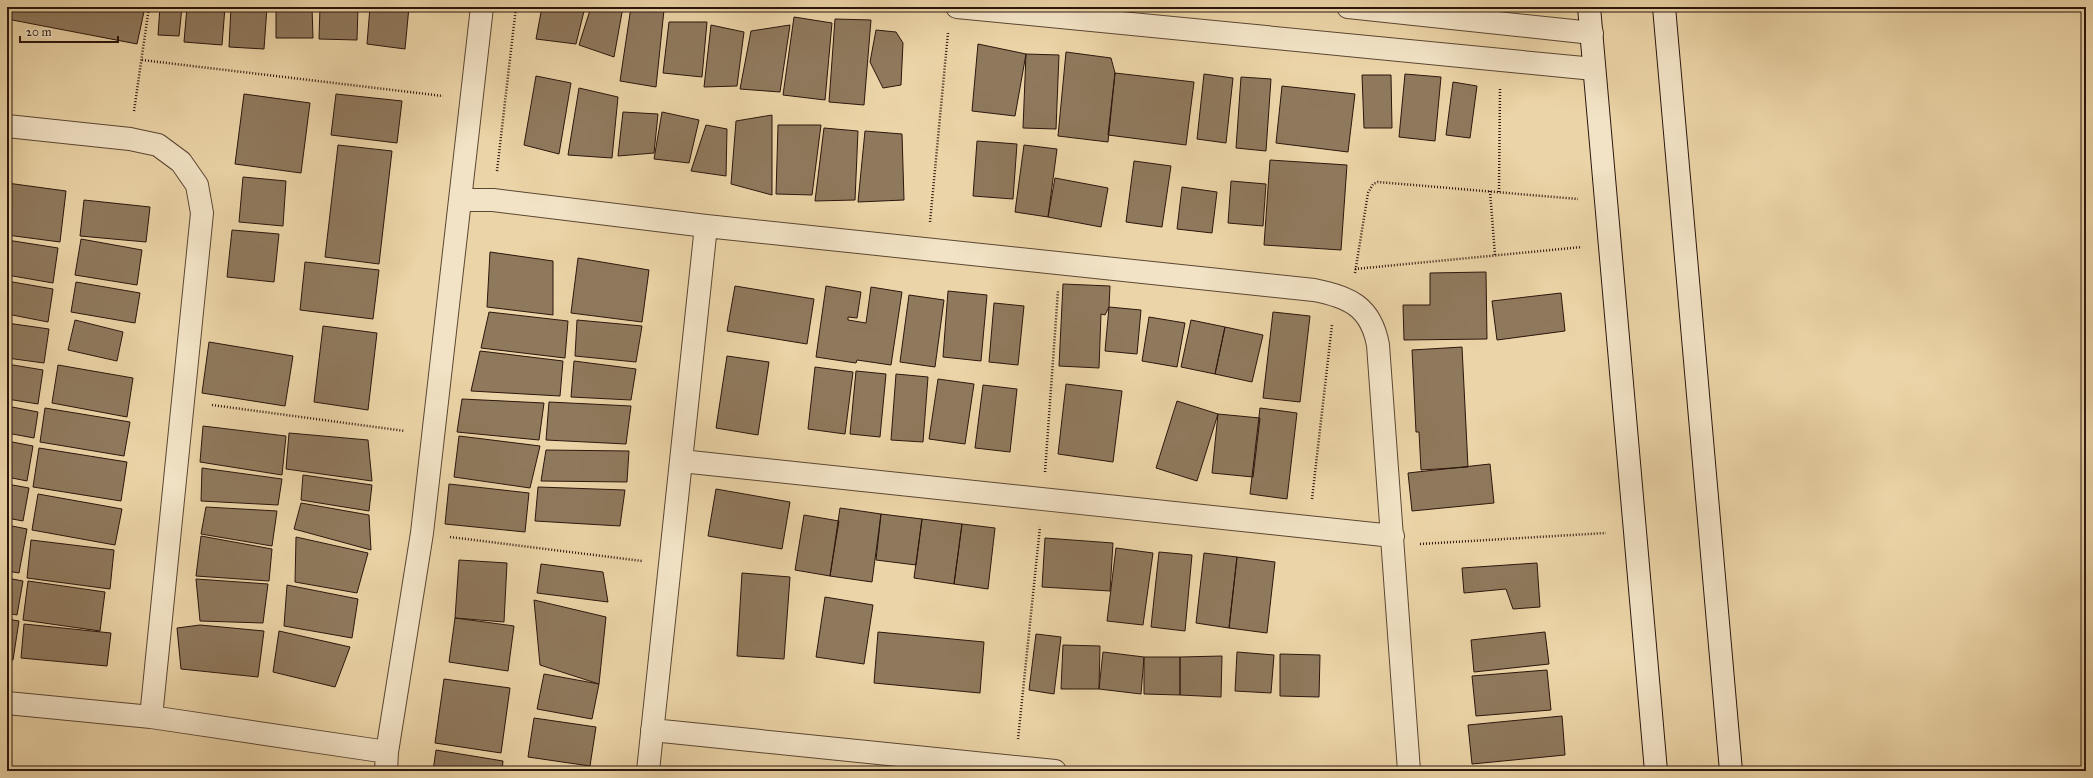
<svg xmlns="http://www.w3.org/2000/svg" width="2093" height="778" viewBox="0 0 2093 778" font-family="'IM FELL Great Primer',serif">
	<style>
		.building { fill: #8f795d; stroke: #2b160c }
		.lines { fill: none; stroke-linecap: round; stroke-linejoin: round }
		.street-casing { stroke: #5b4633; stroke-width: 24 }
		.secondary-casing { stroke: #2b160c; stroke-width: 24 }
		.path { stroke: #2b160c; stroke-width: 2.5; stroke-dasharray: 1 2; stroke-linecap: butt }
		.street { stroke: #f2e3c6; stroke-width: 22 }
		.secondary { stroke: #f2e3c6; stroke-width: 22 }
	</style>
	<rect width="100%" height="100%" fill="#ebd4a7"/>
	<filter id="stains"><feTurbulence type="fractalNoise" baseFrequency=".005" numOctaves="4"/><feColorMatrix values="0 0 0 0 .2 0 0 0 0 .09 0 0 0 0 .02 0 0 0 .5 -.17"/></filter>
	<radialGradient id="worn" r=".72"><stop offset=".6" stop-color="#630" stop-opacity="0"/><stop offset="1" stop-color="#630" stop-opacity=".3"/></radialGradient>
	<path class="building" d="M7,7h138l-8,37 -130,-25z
		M160,7h22l-3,29 -21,-1z
		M187,7h38l-3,38 -38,-3z
		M231,7h36l-3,42 -35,-2z
		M276,7h36l1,31h-37z
		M320,7h38l-1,33 -38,-1z
		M370,7h39l-4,42 -38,-5z
		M542,7h43l-9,37 -40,-5z
		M591,7h32l-9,50 -35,-12z
		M631,7l33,3 -8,77 -36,-6z
		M794,17l38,6 -7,77 -42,-5z
		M835,19l36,1 -7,85 -35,-3z
		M669,22h38l-5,55 -39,-4z
		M711,25l33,7 -7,54 -33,1z
		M790,25l-10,67 -40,-3 11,-58z
		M876,30l20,2 7,11 -2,42 -18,3 -13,-26z
		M978,44l48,10 -11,62 -43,-5z
		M1066,52l45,6 4,15 -7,69 -50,-6z
		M1026,54l33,1 -3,74 -33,-1z
		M1115,73l79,9 -8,63 -78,-10z
		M1204,74l29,4 -7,65 -29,-4z
		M1405,74l36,3 -6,64 -36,-4z
		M1362,75h29l1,53h-28z
		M536,76l35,7 -12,71 -35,-9z
		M1241,77l30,2 -5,72 -30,-3z
		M1453,82l24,4 -7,52 -24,-3z
		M1282,86l73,8 -7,58 -72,-9z
		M579,88l39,9 -6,61 -44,-3z
		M244,94l66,9 -9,70 -66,-9z
		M336,94l66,7 -5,42 -66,-8z
		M623,112l35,2 -4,39 -36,3z
		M662,112l37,8 -10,43 -35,-4z
		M772,115v80l-41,-11 5,-63z
		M706,125l21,4 -1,47 -35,-5z
		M778,125h43l-9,70 -36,-1z
		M824,128l34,3 -3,69 -40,1z
		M865,131l37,3 2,66 -46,2z
		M977,141l40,3 -4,55 -40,-3z
		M338,145l54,6 -13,113 -54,-7z
		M1024,145l33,4 -9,68 -33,-5z
		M1270,160l77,5 -6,85 -77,-5z
		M1134,161l37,5 -9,61 -36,-5z
		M243,177l43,4 -3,45 -44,-4z
		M1055,178l53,10 -7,39 -53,-10z
		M1231,181l35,3 -3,42 -35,-3z
		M7,183l59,8 -6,51 -53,-7z
		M1182,187l35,5 -5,41 -35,-4z
		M84,200l66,7 -4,35 -66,-6z
		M232,230l47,4 -5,48 -47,-5z
		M81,239l61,11 -5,35 -62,-10z
		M7,240l51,8 -5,35 -46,-8z
		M490,252l63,9v54l-66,-8z
		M578,258l71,12 -7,52 -71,-9z
		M305,262l74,8 -6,49 -73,-9z
		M1486,272l1,67 -83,1 -1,-35h27v-32z
		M7,281l46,8 -5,33 -41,-8z
		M76,282l64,11 -5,30 -64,-11z
		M1063,284l47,2 -1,21 -4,8 -4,-1 -2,54 -40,-2z
		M735,286l79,13 -7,45 -80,-13z
		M826,286l35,6 -4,26 -9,-1v3l18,3 5,-36 31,5 -11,73 -34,-5 -1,3 -40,-6z
		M948,291l39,4 -6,66 -38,-4z
		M1561,293l4,38 -68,9 -5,-39z
		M909,295l35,5 -9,67 -35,-5z
		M994,303l30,3 -6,59 -29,-3z
		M1109,307l32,3 -4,44 -32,-3z
		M489,312l79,9 -3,37 -84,-10z
		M1273,312l37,4 -10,86 -37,-4z
		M1149,317l36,6 -8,44 -35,-6z
		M75,320l48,12 -6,29 -49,-11z
		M577,320l65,6 -6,36 -61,-6z
		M1191,320l34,7 -10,47 -34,-7z
		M7,323l42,6 -5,34 -37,-5z
		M323,326l54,7 -9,77 -54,-8z
		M1225,327l38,8 -11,47 -37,-8z
		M209,342l84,14 -8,50 -83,-13z
		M1462,347l6,120 -47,3 -2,-38h-3l-4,-82z
		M480,351l83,10 -3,35 -89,-5z
		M727,356l42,6 -11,73 -42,-7z
		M574,361l62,8 -5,31 -60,-3z
		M7,364l36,6 -5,34 -31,-5z
		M58,365l75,13 -6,39 -75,-14z
		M815,367l38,5 -8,62 -37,-5z
		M856,371l30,3 -6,63 -30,-3z
		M896,374l32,3 -5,65 -32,-2z
		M938,379l36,5 -9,60 -36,-5z
		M1066,384l56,7 -9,71 -55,-8z
		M983,385l34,4 -7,63 -35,-4z
		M462,399l82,4 -5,37 -82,-8z
		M1177,401l41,13 -21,67 -41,-13z
		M549,402l82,4 -5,38 -80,-4z
		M7,406l31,6 -4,26 -27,-5z
		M45,408l85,14 -6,34 -84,-14z
		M1260,408l37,5 -10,86 -37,-5z
		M1218,414l42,4 -7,59 -41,-4z
		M203,426l83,10 -4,39 -82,-13z
		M289,433l79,7 4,41 -86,-12z
		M459,436l81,10 -10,42 -76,-11z
		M7,441l26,5 -6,35 -20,-4z
		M39,448l88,14 -6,39 -88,-14z
		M546,450l83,1 -2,31 -86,-1z
		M1490,464l4,39 -82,8 -4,-38z
		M202,468l80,11 -4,26 -77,-4z
		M303,475l69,10 -3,26 -68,-11z
		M7,484l22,4 -6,33 -16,-3z
		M449,484l80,9 -4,39 -80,-8z
		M538,487l87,3 -5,36 -85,-5z
		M716,489l74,13 -8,47 -74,-13z
		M38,494l84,15 -7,36 -83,-15z
		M301,503l68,12 2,35 -77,-21z
		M206,507l71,4 -5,35 -71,-12z
		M840,508l41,6 -9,68 -42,-6z
		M881,514l41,5 -6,46 -40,-5z
		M804,515l35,6 -9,55 -35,-6z
		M922,519l40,5 -8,60 -40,-6z
		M962,524l33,4 -7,61 -34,-5z
		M7,525l20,4 -8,44 -12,-2z
		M201,536l71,13 -3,32 -73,-5z
		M296,537l72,16 -11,40 -62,-11z
		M1045,538l68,5 -3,48 -68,-4z
		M31,540l83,10 -4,39 -83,-11z
		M1116,548l37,5 -10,72 -36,-4z
		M1159,552l33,3 -7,76 -34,-4z
		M1204,553l33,4 -8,71 -33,-5z
		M1237,557l38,5 -8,71 -38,-5z
		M459,560l48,3 -3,59 -49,-4z
		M1537,563l3,44 -27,2 -7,-20 -42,4 -2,-25z
		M541,564l62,8 5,30 -71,-9z
		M742,573l48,4 -6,82 -47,-3z
		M7,578l16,3 -6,34 -10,-2z
		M196,579l72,5 -5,39 -63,-2z
		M28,581l77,11 -5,39 -77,-11z
		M287,585l71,14 -6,39 -68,-12z
		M825,597l48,8 -9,59 -48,-7z
		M534,600l72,17 -7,67 -59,-19z
		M455,618l59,8 -6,45 -59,-9z
		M7,619l12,2 -6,39 -6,-1z
		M24,624l87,9 -4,33 -86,-8z
		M200,625l64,6 -6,46 -77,-8 -4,-41z
		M279,631l71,16 -15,40 -62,-15z
		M878,632l106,10 -4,51 -106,-10z
		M1545,632l4,32 -75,8 -3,-32z
		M1036,634l25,3 -7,57 -25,-4z
		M1063,645l37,1 -1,43h-38z
		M1103,652l41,5 -3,37 -42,-5z
		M1237,652l37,3 -3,38 -36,-2z
		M1280,654l40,1 -1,42 -39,-1z
		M1222,656l-1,41 -41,-2v-38z
		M1144,657h36v38l-36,-1z
		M1547,670l4,40 -75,6 -4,-40z
		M544,674l55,10 -7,35 -55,-10z
		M444,679l66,9 -9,65 -66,-10z
		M1562,716l3,39 -93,9 -4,-39z
		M534,718l62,9 -6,39 -62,-9z
		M436,750l67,11 -1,10h-69z"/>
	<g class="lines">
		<defs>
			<path id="street" d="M957,7l637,62
				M1348,7l244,26
				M7,126l123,13 28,6 23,17 16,23 5,28 -51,504
				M460,200h33l213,26 608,64c36,7 57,17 64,55l31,426
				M681,461l712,75
				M7,703l144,14 236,35
				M652,730l403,41
				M386,771l1,-19 35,-219 60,-526
				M648,771l58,-545"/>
			<path id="secondary" d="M1589,7l67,764
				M1664,7l67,764"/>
		</defs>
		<use href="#street" class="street-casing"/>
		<use href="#secondary" class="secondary-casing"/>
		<path class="path" d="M142,60l301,36
			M134,111l15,-104
			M497,171l19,-164
			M1490,191l5,64
			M1499,192l1,-103
			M930,222l18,-189
			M1355,269l227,-22
			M1355,273l13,-80 5,-9 5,-2 200,17
			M212,405l193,26
			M1045,472l13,-181
			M1312,499l20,-174
			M450,537l192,24
			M1420,544l186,-11
			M1018,739l22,-212"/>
		<use href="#street" class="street"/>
		<use href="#secondary" class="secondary"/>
	</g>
	<rect width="2093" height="778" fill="none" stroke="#ebd4a7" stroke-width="24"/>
	<rect x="8" y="8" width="2077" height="762" fill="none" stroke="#2b160c" stroke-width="2"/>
	<rect x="12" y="12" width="2069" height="754" fill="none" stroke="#2b160c"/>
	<path d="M20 36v6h98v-6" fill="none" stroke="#2b160c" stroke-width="2"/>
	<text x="26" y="36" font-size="12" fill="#2b160c" stroke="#f2e3c6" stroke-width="3" paint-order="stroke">20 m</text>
	<rect width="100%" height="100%" filter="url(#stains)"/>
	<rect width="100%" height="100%" fill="url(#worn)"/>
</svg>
